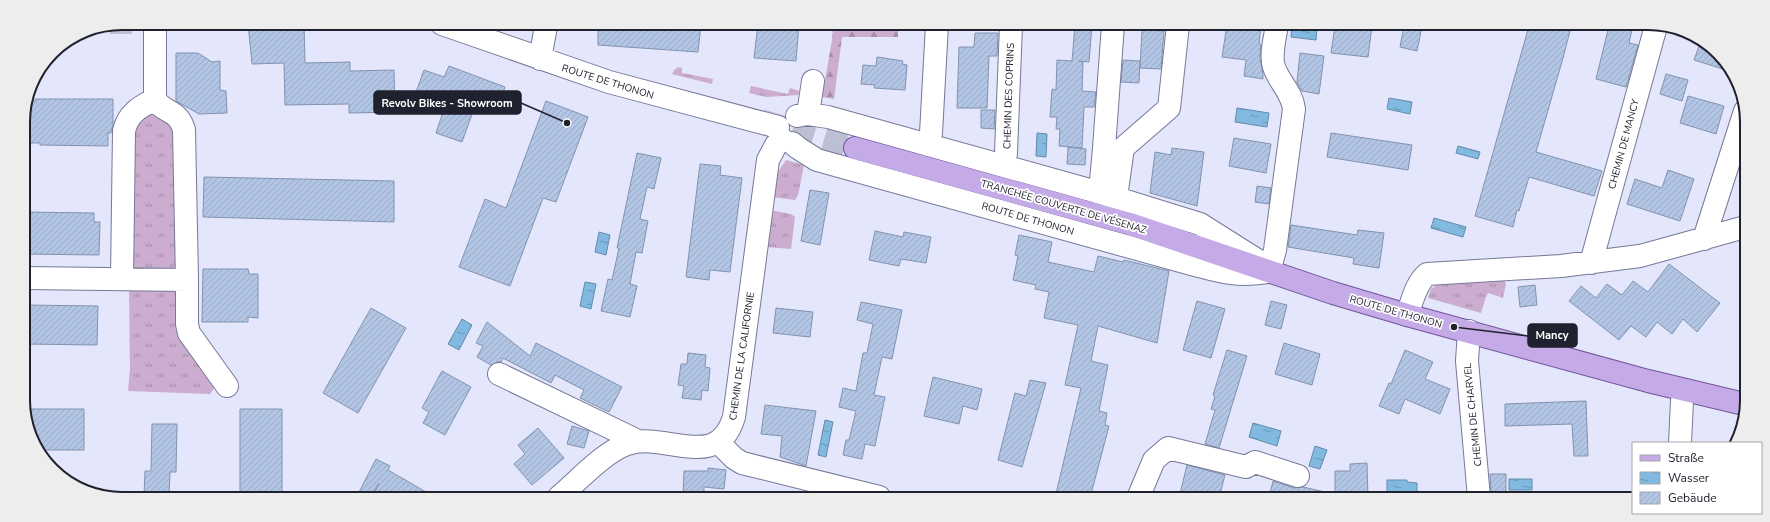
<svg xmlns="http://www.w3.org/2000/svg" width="1770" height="522" viewBox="0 0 1770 522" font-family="'Nunito Sans',sans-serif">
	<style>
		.grass { fill: url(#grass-tufts) }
		.forest { fill: url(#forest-firs) }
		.water { fill: url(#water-ripples); stroke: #648bab }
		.building { fill: url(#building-hatch); stroke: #8193b0 }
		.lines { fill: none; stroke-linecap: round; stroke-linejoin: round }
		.minor-tunnel { stroke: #bdbfd2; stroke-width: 22; stroke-dasharray: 22 11; stroke-linecap: butt }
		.major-tunnel { stroke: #bdbfd2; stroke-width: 22; stroke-dasharray: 22 11; stroke-linecap: butt }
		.minor-casing { stroke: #767898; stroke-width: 24 }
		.major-casing { stroke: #71559b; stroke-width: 24 }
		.minor { stroke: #fff; stroke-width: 22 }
		.major { stroke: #c4aae6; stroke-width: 22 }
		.labels { text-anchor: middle; stroke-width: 3.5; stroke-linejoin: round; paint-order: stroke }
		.street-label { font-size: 10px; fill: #20212e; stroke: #fff }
		.rim { fill: none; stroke: #20212e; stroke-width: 2 }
		.leader { fill: none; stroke: #20212e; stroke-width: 1.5 }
		.callout-dot { fill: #20212e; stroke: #fff; stroke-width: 1.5 }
		.callout { fill: #20212e; stroke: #20212e; stroke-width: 1.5 }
		.callout-label { font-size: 11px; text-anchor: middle; font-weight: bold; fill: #fff }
	</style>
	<defs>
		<pattern id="grass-tufts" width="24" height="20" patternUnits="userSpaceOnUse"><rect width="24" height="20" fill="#ccadd0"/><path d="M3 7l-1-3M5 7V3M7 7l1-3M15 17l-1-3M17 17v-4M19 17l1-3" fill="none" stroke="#a58ca9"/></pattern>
		<pattern id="forest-firs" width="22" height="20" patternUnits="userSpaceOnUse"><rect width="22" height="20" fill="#ccadd0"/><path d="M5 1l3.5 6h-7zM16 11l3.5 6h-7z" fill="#a58ca9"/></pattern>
		<pattern id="water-ripples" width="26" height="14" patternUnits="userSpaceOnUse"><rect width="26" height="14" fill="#81b9e0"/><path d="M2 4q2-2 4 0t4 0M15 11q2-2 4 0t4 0" fill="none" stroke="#6996b6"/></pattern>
		<pattern id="building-hatch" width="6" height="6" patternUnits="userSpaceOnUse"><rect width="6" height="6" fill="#b3c5e4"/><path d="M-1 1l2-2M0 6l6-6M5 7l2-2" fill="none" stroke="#9aa9c4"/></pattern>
	</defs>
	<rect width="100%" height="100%" fill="#e4e6fb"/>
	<path class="grass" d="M679,67l3,1v5l31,6 -1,5 -40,-10 3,-5z
		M751,86l37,8 2,-6 9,3 -1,4 -32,2 -17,-4z
		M147,109l26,11 4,144 -4,5h-46l2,-138z
		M786,160l18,5 -6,30 -3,5 -24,-3 3,-19z
		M770,210l21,4 4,3 -4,32 -25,-2z
		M1504,280l2,4 -3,14 -15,-5 -2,4 -5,16 -53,-15 3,-9 8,-6z
		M129,289l48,1 36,93 1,5 -4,6 -82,-3 2,-22z"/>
	<path class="forest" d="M833,25h65v12h-56l-8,62 -12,-2 10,-57z"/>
	<path class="water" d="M1292,26l25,2 -1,12 -25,-3z
		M1389,98l23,4 -2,12 -23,-5z
		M1237,108l32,5 -2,14 -32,-5z
		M1037,133l10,1 -1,23 -10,-1z
		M1458,146l22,6 -2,7 -22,-6z
		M1434,218l32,9 -3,10 -32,-9z
		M599,232l11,3 -4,20 -11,-3z
		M585,282l11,2 -5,25 -11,-3z
		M462,319l10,6 -13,25 -11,-6z
		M825,420l8,2 -7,35 -8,-2z
		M1253,423l28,8 -4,15 -28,-9z
		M1315,446l12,4 -7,19 -11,-3z
		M1509,479h23v11h-23z
		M1387,480h20v2l10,1v9h-30z"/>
	<path class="building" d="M248,23h56l1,40 45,-1v9l44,-1 1,42 -46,1v-9l-64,1 -1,-42 -32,1z
		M598,24h103l-3,28 -100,-7z
		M758,24h41l-3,37 -42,-3z
		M1075,25h17l-3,37 -10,-1 4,1 -1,29 14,1 -2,15h-10l-2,41 -23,-2 1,-17h-4l1,-12h-7l2,-28 4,1 1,-30 15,1z
		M1227,25h34l-2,19 2,1 -1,13 3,16v5l-19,-3 2,-16 -24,-3z
		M1335,26h37l-4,31 -37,-4z
		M1404,26h18l-5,25 -17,-4z
		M1529,26h41l-2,5h2l-7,27 -27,94 66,19 -8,25 -65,-19 -10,34 -2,-1 -4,17 -38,-11z
		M1609,26h24l-4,17 9,2 -12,42 -30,-8z
		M1142,30l22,1 -3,38 -21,-1z
		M975,33h23l-1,23h-8l-2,52h-30l2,-61h15z
		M1700,43l22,14 7,14 -35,-11z
		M176,53h22l14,9 8,-1v29l6,1 1,22 -28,1 -23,-13z
		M1300,53l24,3 -5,38 -17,-3 -5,-9z
		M877,57l26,4 -1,3 5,1 -2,25 -31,-2 1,-3 -14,-1 2,-19 13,1z
		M1123,60l17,1 -1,22 -18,-1z
		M449,66l56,21 -9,26 -21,-7 -13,36 -26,-9 9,-27 -30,-11 9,-25 20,7z
		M1666,74l22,6 -6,21 -22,-7z
		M1688,96l36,10 -8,28 -36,-11z
		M35,99h78v25l-2,9h-3v13l-68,-1v-2h-17v-27l4,-15h8z
		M546,101l42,16 -32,85 -13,-4 -33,88 -51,-19 26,-68 21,9z
		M981,110h14l-1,19 -13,-1z
		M1331,133l81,12 -4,25 -81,-13z
		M1234,138l37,6 -5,29 -37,-7z
		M1068,147l18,2 -1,16 -18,-1z
		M1172,148l32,4 -7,54 -47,-13 5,-41 16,3z
		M637,153l24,5 -7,31 -7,-2 -7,32 8,2 -6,32 -6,-1 -6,32 7,2 -7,31 -29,-6 7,-32 4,1 7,-32h-2z
		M700,164l21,2 -1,9 22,3 -12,94 -20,-2 -1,10 -23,-3z
		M1668,170l26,9 -14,42 -53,-17 8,-25 27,9z
		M204,177l190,4v41l-191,-5z
		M1257,186l14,2 -2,16 -14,-2z
		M810,190l19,3 -9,52 -19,-4z
		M24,212l70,1v9h6l-1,33 -75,-1z
		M1291,225l66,10 1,-5 26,3 -5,35 -26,-4 1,-6 -66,-11z
		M875,231l28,6 1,-5 27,5 -5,26 -25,-4 -2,7 -30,-6z
		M1019,235l33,7 -4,20 46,10 4,-16 25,6 1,-2 45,11 -12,72 -59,-17 -7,35 17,4 -9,46 8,2 -2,12 4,1 -19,72h-35l26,-110 -16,-3 13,-60 -34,-7 5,-26 -14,-3 1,-4 -23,-5 5,-24 -3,-1z
		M1669,264l51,39 -23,29 -14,-13 -11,15 -15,-12 -11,15 -15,-11 -12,14 -50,-39 12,-15 15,12 11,-14 15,11 11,-14 15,11z
		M203,269h45l1,5h9v44l-10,-1v5h-46z
		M1535,285l2,20 -17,2 -2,-20z
		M1197,301l28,8 -14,49 -28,-8z
		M1271,301l16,4 -6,24 -16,-4z
		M861,302l41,8 -10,49 -10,-2 -8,38 11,2 -10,49 -10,-2 -3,15 -19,-4 3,-15h3l7,-29 -17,-4 4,-19 13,3 7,-38h4l6,-29 -16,-4z
		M24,305l74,1 -1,39 -73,-1z
		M371,308l35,20 -48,85 -35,-20z
		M776,308l37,4 -3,25 -37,-4z
		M487,322l43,34 6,-13 86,44 -13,25 -29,-14 4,-8 -29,-15 -4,8 -48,-25 -2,4h-3l-7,3 -14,-8 6,-11 -7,-3z
		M1284,343l36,11 -8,31 -37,-11z
		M1227,350l20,6 -28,92 -14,-4 10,-34 -4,-1 4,-13 -2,-1z
		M1405,350l28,12 -8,17 25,10 -10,25 -35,-15 -6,15 -20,-8 10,-23 2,1z
		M688,353l18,2 -1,12 5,1 -2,23 -6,-1 -1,10 -19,-2 2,-12 -6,-1 3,-21h6z
		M442,371l29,16 -26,48 -22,-12 6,-11 -7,-4z
		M933,377l49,12 -5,21 -14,-4 -4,18 -35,-8z
		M1030,380l16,3 -24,84 -24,-7 17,-67 11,3z
		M1586,401l2,55h-14l-2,-32 -67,2v-22z
		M765,405l51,6 -10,55 -26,-9 2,-21 -21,-2z
		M25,409h59v41h-43l-16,-31z
		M240,409h42v87h-42z
		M152,424h25l-1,48h-6l-1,24h-25l1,-25h6z
		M572,426l17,5 -5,17 -17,-4z
		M538,428l26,30 -32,27 -18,-21 11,-10 -7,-9z
		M376,459l14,7 -2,4 45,26h-60l6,-13 -8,13h-14z
		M1367,463l1,35h-33v-27h15v-7z
		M1187,465l38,10 -6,23h-40z
		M708,468l18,2 -2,19 -20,-2v10h-21l1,-26h24z
		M1490,474h16v18h-15z
		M1273,481l21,7 9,-1 22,5 -1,6h-55z"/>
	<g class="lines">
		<path class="minor-tunnel" d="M121,34v-11"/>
		<path class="major-tunnel" d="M761,120l94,28"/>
		<defs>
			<path id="minor" d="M442,24l167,58 169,45
				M540,59l6,-33
				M155,99c8,15 23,9 29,31l3,150
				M808,114l5,-33
				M797,116l11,-2 20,3 269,75 103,32 57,36 10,9
				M792,143l6,5 19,12 374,104c29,8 48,13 78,8
				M928,145l3,-12 6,-108
				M1004,166l2,-13 5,-128
				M1097,192l4,-11 3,-33 9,-123
				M1116,197l7,-49 46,-40 9,-83
				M1704,239l41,-128
				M1591,263l65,-237
				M1269,272l6,-22 19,-141c-2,-17 -15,-27 -20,-42 -4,-12 1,-29 3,-42
				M24,278l163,2v44l2,9 38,53
				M122,279l2,-148c4,-18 16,-24 31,-32v-76
				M1407,315c5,-13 9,-32 20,-41l134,-8 79,-10 105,-29
				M1469,331l-2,30 12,137
				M499,374l139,67
				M718,442l16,16 8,5 137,34
				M1680,443l2,-42 3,-11
				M559,497c20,-17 44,-44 68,-53 39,-13 90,29 107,-27l34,-257 8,-15 6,-6
				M1138,498l16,-38 14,-12 78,19 9,-5 43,14"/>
			<path id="major" d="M855,148l275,76 203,69 74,22 241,66 96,23"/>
		</defs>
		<use href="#minor" class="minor-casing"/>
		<use href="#major" class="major-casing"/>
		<use href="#minor" class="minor"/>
		<use href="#major" class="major"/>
	</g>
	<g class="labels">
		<g class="street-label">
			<text transform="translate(608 81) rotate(17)" y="4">ROUTE DE THONON</text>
			<text transform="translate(1008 96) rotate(-88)" y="4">CHEMIN DES COPRINS</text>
			<text transform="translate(1623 144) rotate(-75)" y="4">CHEMIN DE MANCY</text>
			<text transform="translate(1064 206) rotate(16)" y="4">TRANCHÉE COUVERTE DE VÉSENAZ</text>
			<text transform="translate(1028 218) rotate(16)" y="4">ROUTE DE THONON</text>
			<text transform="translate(1396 311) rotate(16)" y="4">ROUTE DE THONON</text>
			<text transform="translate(741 356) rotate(-82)" y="4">CHEMIN DE LA CALIFORNIE</text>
			<text transform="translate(1472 415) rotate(-96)" y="4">CHEMIN DE CHARVEL</text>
		</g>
	</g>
	<path d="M0 0H1770V522H0ZM122 30H1648A92 92 0 0 1 1740 122V400A92 92 0 0 1 1648 492H122A92 92 0 0 1 30 400V122A92 92 0 0 1 122 30Z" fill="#ededee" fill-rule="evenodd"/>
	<path class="rim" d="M122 30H1648A92 92 0 0 1 1740 122V400A92 92 0 0 1 1648 492H122A92 92 0 0 1 30 400V122A92 92 0 0 1 122 30Z"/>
	<path class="leader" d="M567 123L521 103M1454 327L1528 336"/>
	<g class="callout-dot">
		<circle cx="567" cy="123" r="4"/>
		<circle cx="1454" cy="327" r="4"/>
	</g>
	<g class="callout">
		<rect x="374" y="91" width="147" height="23" rx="4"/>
		<rect x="1528" y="324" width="49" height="23" rx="4"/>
	</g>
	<g class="callout-label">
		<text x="447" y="107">Revolv Bikes - Showroom</text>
		<text x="1552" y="339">Mancy</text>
	</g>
	<rect x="1632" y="442" width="130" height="72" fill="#ffffff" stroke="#a6a6ab"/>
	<rect x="1640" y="455" width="20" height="6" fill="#c4aae6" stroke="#a6a6ab"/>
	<text x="1668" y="462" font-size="12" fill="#20212e">Straße</text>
	<rect x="1640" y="472" width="20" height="12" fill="url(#water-ripples)" stroke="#a6a6ab"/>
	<text x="1668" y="482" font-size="12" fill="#20212e">Wasser</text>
	<rect x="1640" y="492" width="20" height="12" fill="url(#building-hatch)" stroke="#a6a6ab"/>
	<text x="1668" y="502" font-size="12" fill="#20212e">Gebäude</text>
</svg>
